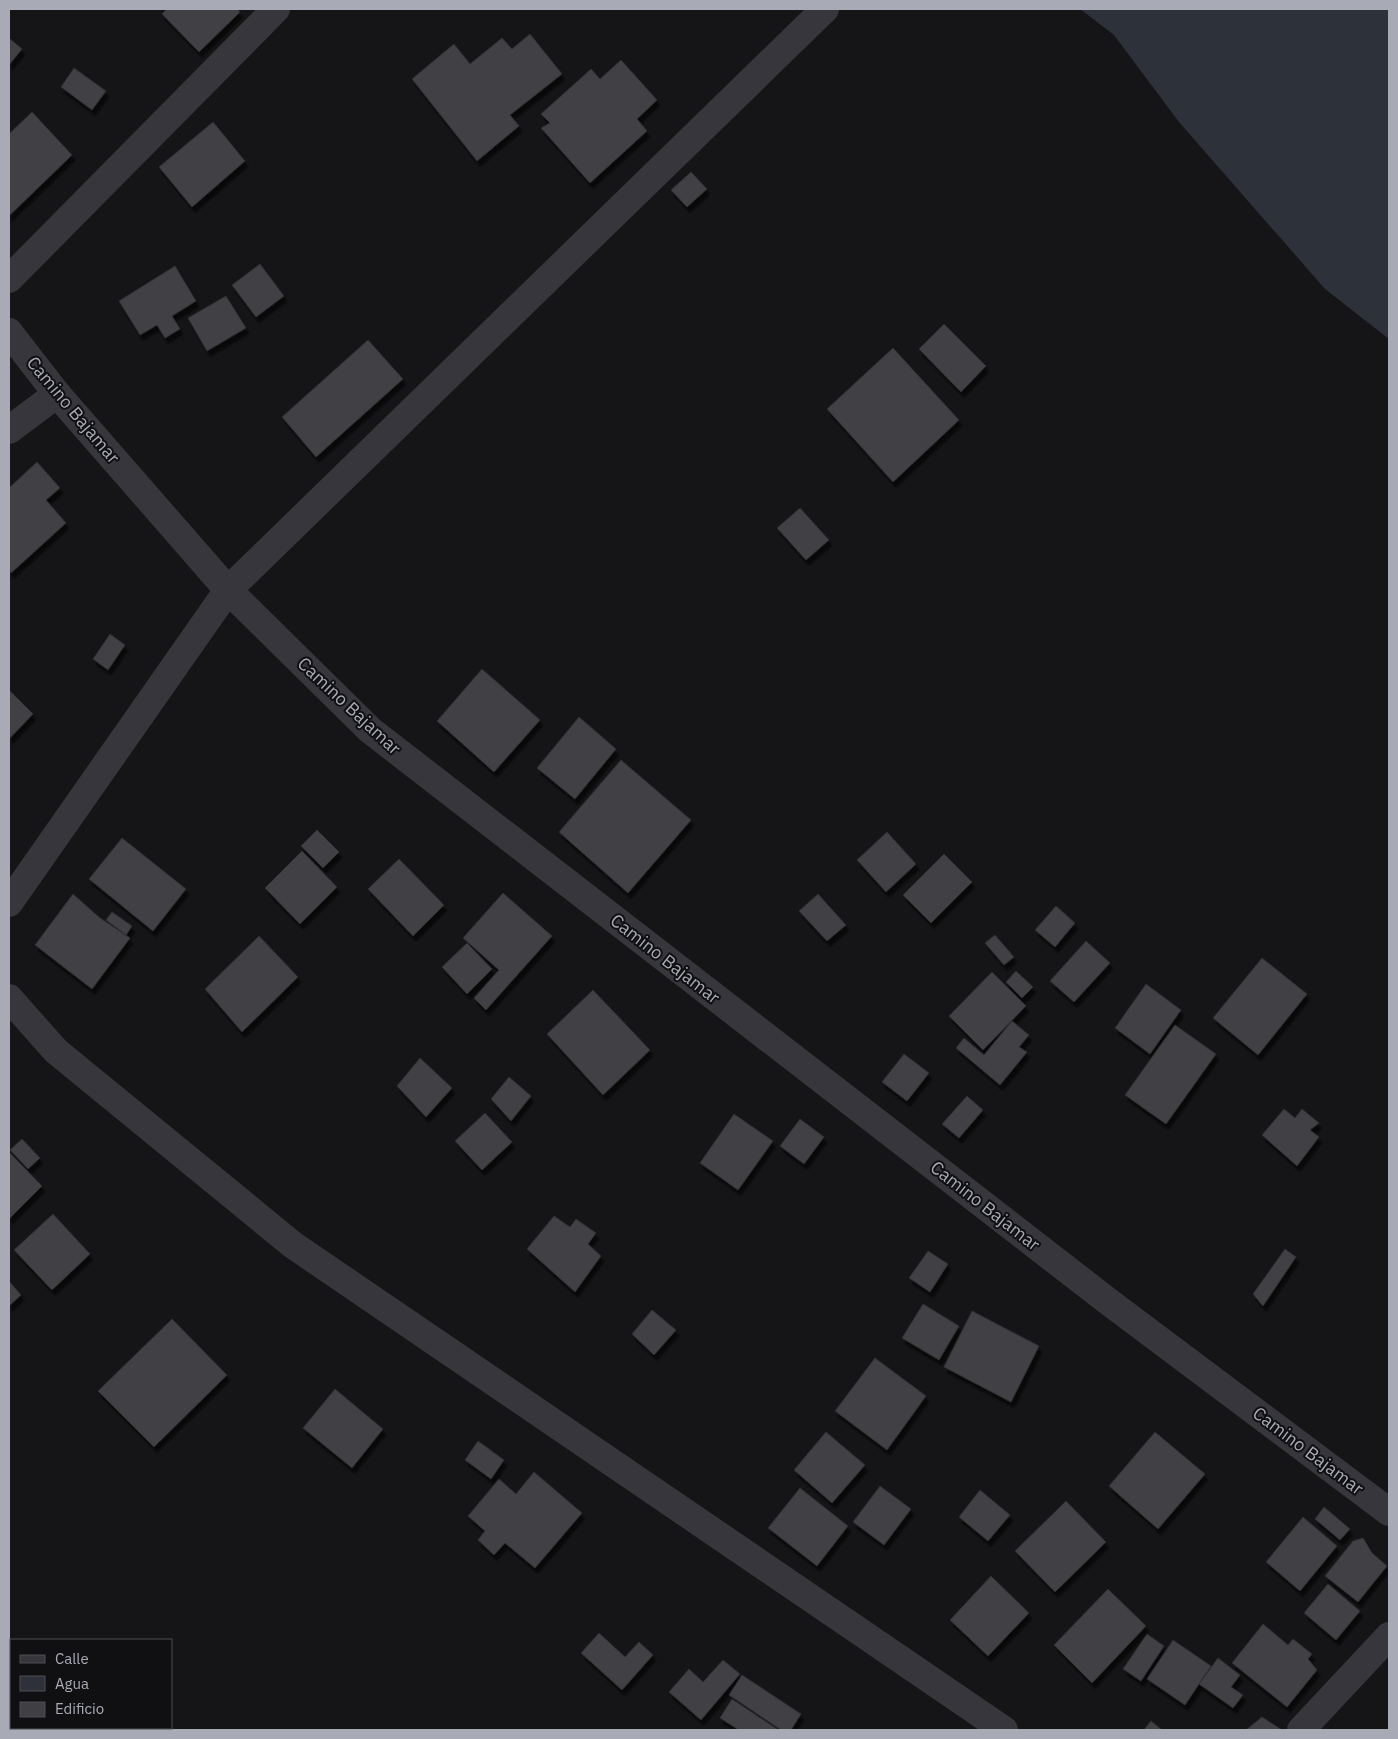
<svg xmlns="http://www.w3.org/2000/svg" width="1398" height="1739" viewBox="0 0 1398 1739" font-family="'IBM Plex Sans',sans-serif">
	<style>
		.water { fill: #2c313a }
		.building { fill: #403f44; stroke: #302f33; filter: url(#shadow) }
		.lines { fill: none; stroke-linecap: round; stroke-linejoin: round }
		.minor { stroke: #36363c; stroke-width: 28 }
		.tertiary { stroke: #36363c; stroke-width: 28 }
		.labels { text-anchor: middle; stroke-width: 4; stroke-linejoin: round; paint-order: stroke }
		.street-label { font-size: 18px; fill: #a8aab6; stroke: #101012 }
	</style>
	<defs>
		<filter id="shadow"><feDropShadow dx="3" dy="5.5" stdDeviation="1" flood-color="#0009"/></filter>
	</defs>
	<rect width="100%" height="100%" fill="#151517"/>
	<path class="water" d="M1080,9h309v330l-64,-50 -146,-167 -65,-87z"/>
	<path class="building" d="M167,9h70l3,3 -41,40 -37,-38z
		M530,34l32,40 -52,41 9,11 -42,35 -65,-82 42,-35 16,20 32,-26 10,11z
		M9,38l13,11 -13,16z
		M621,60l36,40 -20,19 10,12 -57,52 -49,-55 9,-5 -9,-9 50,-45 9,10z
		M74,68l32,23 -14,19 -31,-23z
		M32,112l40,43 -63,61v-82z
		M213,122l32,39 -53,46 -33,-40z
		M691,172l16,17 -20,18 -16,-17z
		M260,264l24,32 -28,21 -24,-32z
		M175,266l21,35 -24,15 8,13 -15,9 -8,-13 -17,10 -21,-34z
		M226,296l20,32 -39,23 -19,-33z
		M944,324l42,42 -25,26 -42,-43z
		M368,340l35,39 -87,78 -34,-40z
		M893,348l66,72 -66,62 -66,-73z
		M37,462l23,26 -14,12 20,23 -55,50 -2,-3v-82z
		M800,508l29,32 -23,20 -29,-32z
		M110,634l15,11 -17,25 -15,-11z
		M482,669l58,51 -46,52 -57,-51z
		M9,690l24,24 -24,25z
		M579,717l37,32 -41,50 -38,-31z
		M621,760l70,60 -63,73 -69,-61z
		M317,830l22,22 -16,16 -22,-22z
		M887,832l29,32 -30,28 -29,-32z
		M122,838l64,51 -33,42 -64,-52z
		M302,851l35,36 -37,37 -35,-36z
		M944,854l28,28 -41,41 -28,-28z
		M399,859l45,46 -31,31 -45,-47z
		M503,893l49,43 -66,74 -12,-12 25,-28 -36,-32z
		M73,894l27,24 30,20 -38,51 -57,-44z
		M818,894l28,31 -19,16 -28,-30z
		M1056,906l19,17 -20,24 -20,-17z
		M112,912l20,14 -6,9 -20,-15z
		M995,935l19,22 -10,8 -19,-22z
		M259,936l39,41 -56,55 -37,-43z
		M1086,941l24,22 -36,39 -24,-21z
		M467,943l25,26 -25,25 -25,-27z
		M1262,958l45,36 -49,61 -45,-37z
		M1016,971l17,16 -11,11 -16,-16z
		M992,972l34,34 -43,44 -34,-34z
		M1146,984l35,26 -31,44 -35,-26z
		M593,990l57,60 -47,45 -56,-61z
		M1012,1021l17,14 -10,12 8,5 -27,33 -44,-37 8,-10 20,17z
		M1175,1025l41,29 -50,70 -41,-29z
		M904,1054l25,19 -22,28 -25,-19z
		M420,1058l32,30 -26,29 -29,-31z
		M509,1077l22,19 -20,25 -20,-22z
		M967,1096l16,14 -24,28 -17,-14z
		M1284,1109l11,9 7,-9 17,14 -9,7 9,7 -22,29 -35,-31z
		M485,1113l27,29 -30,28 -27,-29z
		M734,1114l39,27 -35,49 -38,-27z
		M800,1119l24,18 -20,27 -24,-18z
		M22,1139l18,19 -12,11 -18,-19z
		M9,1152l33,34 -33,33z
		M53,1214l37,40 -38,36 -38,-40z
		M554,1216l16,11 6,-8 20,14 -8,11 13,12 -26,36 -48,-43z
		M1285,1249l11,8 -33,49 -10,-12z
		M928,1251l20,13 -18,28 -21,-14z
		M9,1281l12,14 -12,11z
		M923,1304l36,22 -20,34 -37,-22z
		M652,1310l24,20 -22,25 -22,-21z
		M972,1311l67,35 -28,56 -67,-35z
		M172,1319l55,56 -73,72 -56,-56z
		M875,1358l51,38 -39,54 -52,-39z
		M335,1389l48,40 -31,39 -49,-40z
		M826,1432l39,33 -33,38 -38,-33z
		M1155,1432l50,42 -47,55 -49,-43z
		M478,1441l26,19 -13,19 -26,-19z
		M534,1472l48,41 -47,55 -30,-25 -11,12 -16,-15 7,-9 -17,-15 31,-37 17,15z
		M880,1486l31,23 -27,36 -31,-23z
		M800,1488l48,38 -31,40 -49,-38z
		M980,1490l30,25 -22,26 -29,-24z
		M1066,1501l40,41 -51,50 -40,-41z
		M1324,1507l26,22 -10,11 -25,-21z
		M1303,1517l34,29 -37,45 -34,-29z
		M1363,1538l9,15 15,13 -29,36 -33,-26 28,-35z
		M991,1576l38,37 -41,43 -38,-36z
		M1328,1584l32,27 -24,29 -32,-27z
		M1108,1589l38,37 -54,57 -38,-38z
		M1263,1624l25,21 5,-6 19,15 -4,5 9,11 -30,37 -55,-44z
		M599,1633l26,24 14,-15 14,13 -31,35 -41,-37z
		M1147,1634l17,12 -23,35 -18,-12z
		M1173,1640l38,26 -26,39 -38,-26z
		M1218,1658l22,17 -9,12 12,8 -10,13 -34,-24z
		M723,1660l17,14 -39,46 -32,-28 20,-23 14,13z
		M742,1675l59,39 -10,16h-10l-52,-35z
		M732,1699l45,30 -1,1h-37l-19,-12z
		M1262,1717l20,13h-36z
		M1151,1721l11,9h-18z"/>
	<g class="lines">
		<path class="minor" d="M9,279l267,-270
			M9,430l48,-36
			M9,903l219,-313 597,-581
			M9,998l47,53 237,194 711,485
			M1301,1730l88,-94"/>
		<path class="tertiary" d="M9,332l48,62 171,196 142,140 739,572 280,210"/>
	</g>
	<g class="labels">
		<g class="street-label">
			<text transform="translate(73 410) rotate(50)" y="6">Camino Bajamar</text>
			<text transform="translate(349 706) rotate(43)" y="6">Camino Bajamar</text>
			<text transform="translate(665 959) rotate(38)" y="6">Camino Bajamar</text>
			<text transform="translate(985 1206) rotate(38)" y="6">Camino Bajamar</text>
			<text transform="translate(1308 1451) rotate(37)" y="6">Camino Bajamar</text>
		</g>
	</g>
	<rect width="1398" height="1739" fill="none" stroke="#a8aab6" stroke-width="20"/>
	<rect x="10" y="1639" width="162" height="90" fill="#101012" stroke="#4d4e54"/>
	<rect x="20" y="1655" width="25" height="8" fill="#36363c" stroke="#4d4e54"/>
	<text x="55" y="1664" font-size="15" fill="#a8aab6">Calle</text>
	<rect x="20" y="1676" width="25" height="15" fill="#2c313a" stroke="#4d4e54"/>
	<text x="55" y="1689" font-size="15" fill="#a8aab6">Agua</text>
	<rect x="20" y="1702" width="25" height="15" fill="#403f44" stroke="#4d4e54"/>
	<text x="55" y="1714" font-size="15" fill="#a8aab6">Edificio</text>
</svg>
